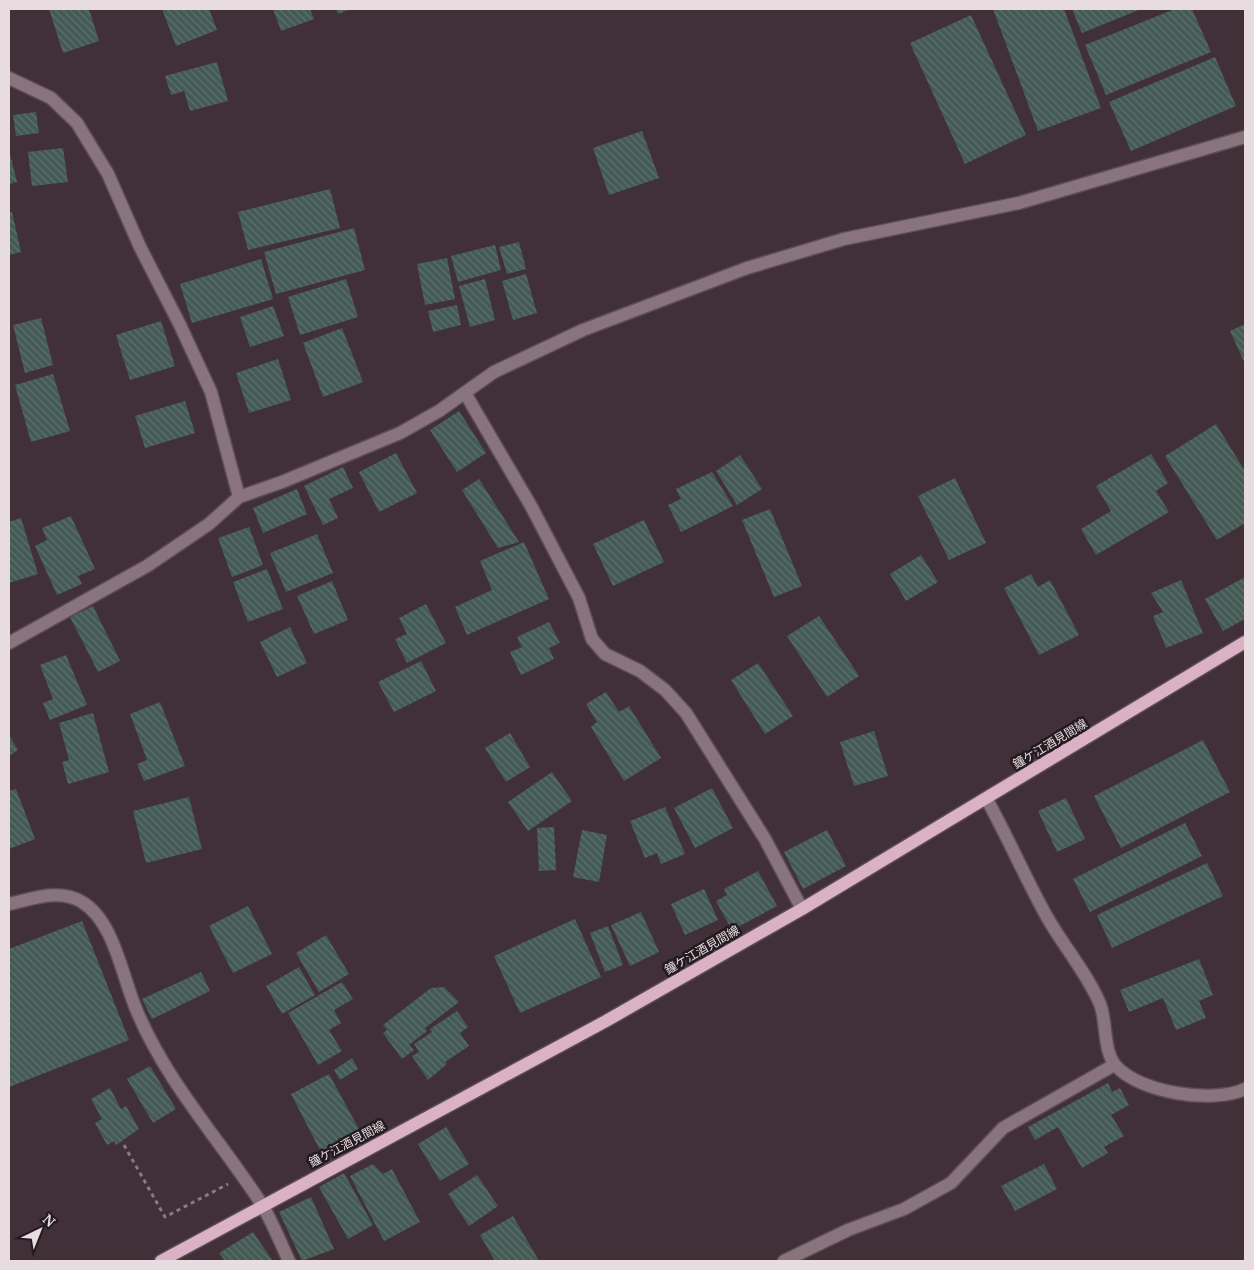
<svg xmlns="http://www.w3.org/2000/svg" width="1254" height="1270" viewBox="0 0 1254 1270" font-family="'Noto Serif','Noto Sans JP',serif">
	<style>
		.building { fill: url(#building-back-hatch) }
		.lines { fill: none; stroke-linecap: round; stroke-linejoin: round }
		.minor-casing { stroke: #5c4c53; stroke-width: 15 }
		.major-casing { stroke: #5c4c53; stroke-width: 15 }
		.path { stroke: #887a80; stroke-width: 3; stroke-dasharray: 4 4; stroke-linecap: butt }
		.minor { stroke: #89747e; stroke-width: 12 }
		.major { stroke: #dbb1c5; stroke-width: 12 }
		.labels { text-anchor: middle; stroke-width: 5; stroke-linejoin: round; paint-order: stroke }
		.street-label { font-size: 12px; fill: #e8dce1; stroke: #231b1f }
	</style>
	<defs>
		<pattern id="building-back-hatch" width="6" height="6" patternUnits="userSpaceOnUse" patternTransform="scale(1.25)"><rect width="6" height="6" fill="#445a54"/><path d="M-1 5l2 2M0 0l6 6M5-1l2 2" fill="none" stroke="#5f716c"/></pattern>
	</defs>
	<rect width="100%" height="100%" fill="#413038"/>
	<path class="building" d="M49,9h40l10,32 -36,12z
		M162,9h47l8,21 -41,16z
		M273,9h37l4,10 -33,12z
		M336,9h15l-13,5z
		M993,9h71l37,99 -63,23z
		M1072,9h69l-59,24z
		M1175,9h17l19,43 -105,43 -21,-50z
		M971,15l55,120 -61,29 -55,-121z
		M1215,57l21,49 -105,45 -22,-49z
		M217,62l11,39 -38,10 -6,-20 -13,4 -6,-19z
		M36,112l3,21 -23,3 -3,-21z
		M642,131l17,47 -50,17 -16,-47z
		M63,148l5,34 -36,4 -4,-34z
		M9,150l8,32 -8,2z
		M330,189l10,39 -92,22 -10,-38z
		M12,212l9,40 -12,3v-42z
		M354,228l11,42 -89,24 -12,-42z
		M519,242l7,27 -19,5 -8,-27z
		M495,245l6,25 -43,12 -7,-26z
		M447,258l8,41 -30,6 -8,-41z
		M261,259l12,40 -81,24 -12,-39z
		M526,274l11,39 -24,7 -11,-39z
		M346,279l12,38 -58,18 -12,-38z
		M485,279l10,41 -25,7 -11,-41z
		M457,305l4,20 -28,7 -5,-21z
		M273,306l11,30 -34,11 -10,-30z
		M41,318l12,47 -28,8 -12,-48z
		M161,321l14,45 -45,14 -14,-45z
		M1245,324v40l-15,-33z
		M342,328l21,54 -40,15 -20,-54z
		M278,359l13,41 -42,13 -13,-40z
		M53,374l17,57 -39,11 -16,-57z
		M185,401l10,32 -50,15 -10,-32z
		M459,411l27,42 -29,19 -27,-42z
		M1216,424l29,47v52l-28,17 -52,-84z
		M396,453l21,40 -38,19 -20,-40z
		M1151,454l17,29 -12,8 13,21 -73,43 -15,-26 30,-18 -15,-25z
		M740,455l22,34 -25,16 -21,-34z
		M343,467l10,21 -24,11 9,19 -15,7 -19,-39z
		M712,472l21,34 -52,26 -13,-27 13,-6 -5,-10z
		M955,478l31,65 -37,17 -31,-64z
		M479,479l40,63 -21,6 -36,-58z
		M297,489l10,25 -44,19 -10,-25z
		M770,509l32,77 -28,11 -32,-77z
		M71,516l24,53 -17,7 4,8 -25,11 -22,-49 12,-6 -5,-12z
		M21,518l17,56 -29,9v-61z
		M644,520l20,42 -51,24 -20,-42z
		M249,527l14,38 -31,12 -14,-39z
		M317,534l16,39 -47,19 -16,-39z
		M524,542l25,57 -82,36 -12,-28 37,-17 -12,-29z
		M921,555l17,27 -32,19 -16,-27z
		M267,569l16,40 -35,13 -15,-40z
		M1031,574l7,13 12,-7 29,55 -40,20 -35,-67z
		M1245,577v42l-22,12 -18,-32z
		M1181,580l22,53 -37,15 -13,-32 10,-4 -12,-19z
		M332,581l16,39 -34,14 -17,-38z
		M426,604l20,39 -39,20 -12,-24 12,-5 -8,-16z
		M93,606l27,55 -22,11 -28,-55z
		M819,616l40,60 -32,21 -40,-61z
		M549,622l11,21 -11,5 5,11 -33,16 -11,-23 12,-5 -5,-10z
		M290,627l17,36 -30,14 -17,-35z
		M66,655l21,50 -37,15 -7,-17 10,-4 -13,-34z
		M421,661l15,30 -42,21 -16,-30z
		M758,663l35,53 -28,18 -34,-54z
		M606,692l13,20 10,-6 32,52 -37,23 -33,-54 6,-5 -11,-18z
		M160,702l25,64 -41,15 -7,-17 10,-4 -17,-46z
		M93,713l16,59 -41,12 -6,-22 7,-2 -10,-37z
		M874,731l14,45 -34,10 -14,-44z
		M510,733l20,34 -24,15 -21,-34z
		M9,735l9,15 -9,6z
		M1203,740l27,52 -109,56 -27,-52z
		M552,772l20,29 -44,30 -20,-29z
		M712,788l21,40 -38,20 -21,-40z
		M16,789l19,50 -26,10v-58z
		M189,797l13,52 -56,14 -13,-52z
		M1066,798l19,41 -28,13 -19,-41z
		M665,807l20,47 -24,10 -4,-11 -12,5 -15,-37z
		M1185,823l17,33 -112,56 -17,-33z
		M554,827l2,43 -17,1 -2,-43z
		M582,830l25,5 -8,47 -26,-5z
		M827,830l19,36 -43,23 -19,-37z
		M1207,863l16,33 -111,52 -15,-33z
		M758,871l19,35 -45,24 -16,-29 11,-6 -3,-6z
		M704,889l14,31 -33,15 -14,-31z
		M248,906l24,48 -39,19 -24,-47z
		M641,912l18,40 -29,14 -19,-41z
		M575,919l26,58 -81,36 -26,-57z
		M82,921l47,119 -120,47v-138z
		M608,926l15,39 -18,7 -15,-39z
		M326,935l23,39 -30,18 -23,-39z
		M1199,959l14,36 -14,6 7,17 -30,12 -13,-32 -34,14 -9,-22z
		M299,967l16,28 -33,19 -16,-28z
		M201,972l9,19 -58,28 -10,-20z
		M342,982l11,17 -19,11 7,13 -12,7 13,21 -24,14 -30,-52z
		M444,987l15,15 -34,26 2,3 -18,14 5,5 -12,9 -19,-26 4,-3 -4,-5 48,-37z
		M457,1011l11,16 -8,6 9,13 -24,16 2,2 -19,16 -16,-24 7,-4 -5,-8 18,-12 -2,-3z
		M352,1058l6,11 -18,11 -6,-10z
		M150,1066l26,43 -23,14 -26,-44z
		M329,1074l31,57 -39,21 -30,-58z
		M1108,1083l4,9 8,-4 9,17 -18,10 13,21 -20,11 4,6 -26,15 -24,-41 -23,13 -7,-13z
		M110,1088l11,21 5,-3 13,23 -23,16 -2,-4 -7,4 -12,-22 7,-4 -11,-20z
		M446,1127l23,37 -29,17 -22,-37z
		M373,1164l10,10 9,-5 28,53 -36,19 -34,-65z
		M1044,1164l13,25 -42,22 -14,-25z
		M344,1173l29,52 -25,14 -29,-52z
		M477,1175l21,31 -29,20 -21,-32z
		M311,1197l23,52 -32,12 -23,-49z
		M513,1216l26,45h-44l-15,-26z
		M253,1232l20,29h-48l-6,-8z"/>
	<g class="lines">
		<defs>
			<path id="minor" d="M9,78l42,20 26,25 31,51 32,73 40,78 31,67 28,105
				M465,393l66,113 48,92 13,41 13,15 35,17 25,19 21,23 79,126 37,70
				M9,643l138,-77 62,-42 30,-27 43,-15 118,-49 39,-22 55,-39 89,-42 164,-62 97,-29 175,-36 226,-66
				M986,798c22,39 39,80 61,119 17,30 40,56 53,87 7,17 3,48 16,62 24,27 97,38 129,23
				M9,904c23,-5 51,-16 73,-2 32,19 40,74 54,107 29,71 83,130 125,194 11,18 19,39 28,58
				M784,1261l64,-31 56,-21 47,-26 52,-55 111,-63"/>
			<path id="major" d="M161,1261l445,-240 196,-112 443,-267"/>
		</defs>
		<use href="#minor" class="minor-casing"/>
		<use href="#major" class="major-casing"/>
		<path class="path" d="M124,1145l41,72 63,-33"/>
		<use href="#minor" class="minor"/>
		<use href="#major" class="major"/>
	</g>
	<g class="labels">
		<g class="street-label">
			<text transform="translate(1050 744) rotate(-31)" y="4">鐘ケ江酒見間線</text>
			<text transform="translate(702 950) rotate(-30)" y="4">鐘ケ江酒見間線</text>
			<text transform="translate(347 1144) rotate(-28)" y="4">鐘ケ江酒見間線</text>
		</g>
	</g>
	<rect width="1254" height="1270" fill="none" stroke="#e8dce1" stroke-width="20"/>
	<g transform="translate(40 1230) rotate(43)" stroke="#231b1f" stroke-width="4" paint-order="stroke">
	<path d="M0-4L9 19L0 12L-9 19Z" fill="#e8dce1"/>
	<text y="-8" font-size="14" font-weight="bold" text-anchor="middle" fill="#e8dce1">N</text>
	</g>
</svg>
